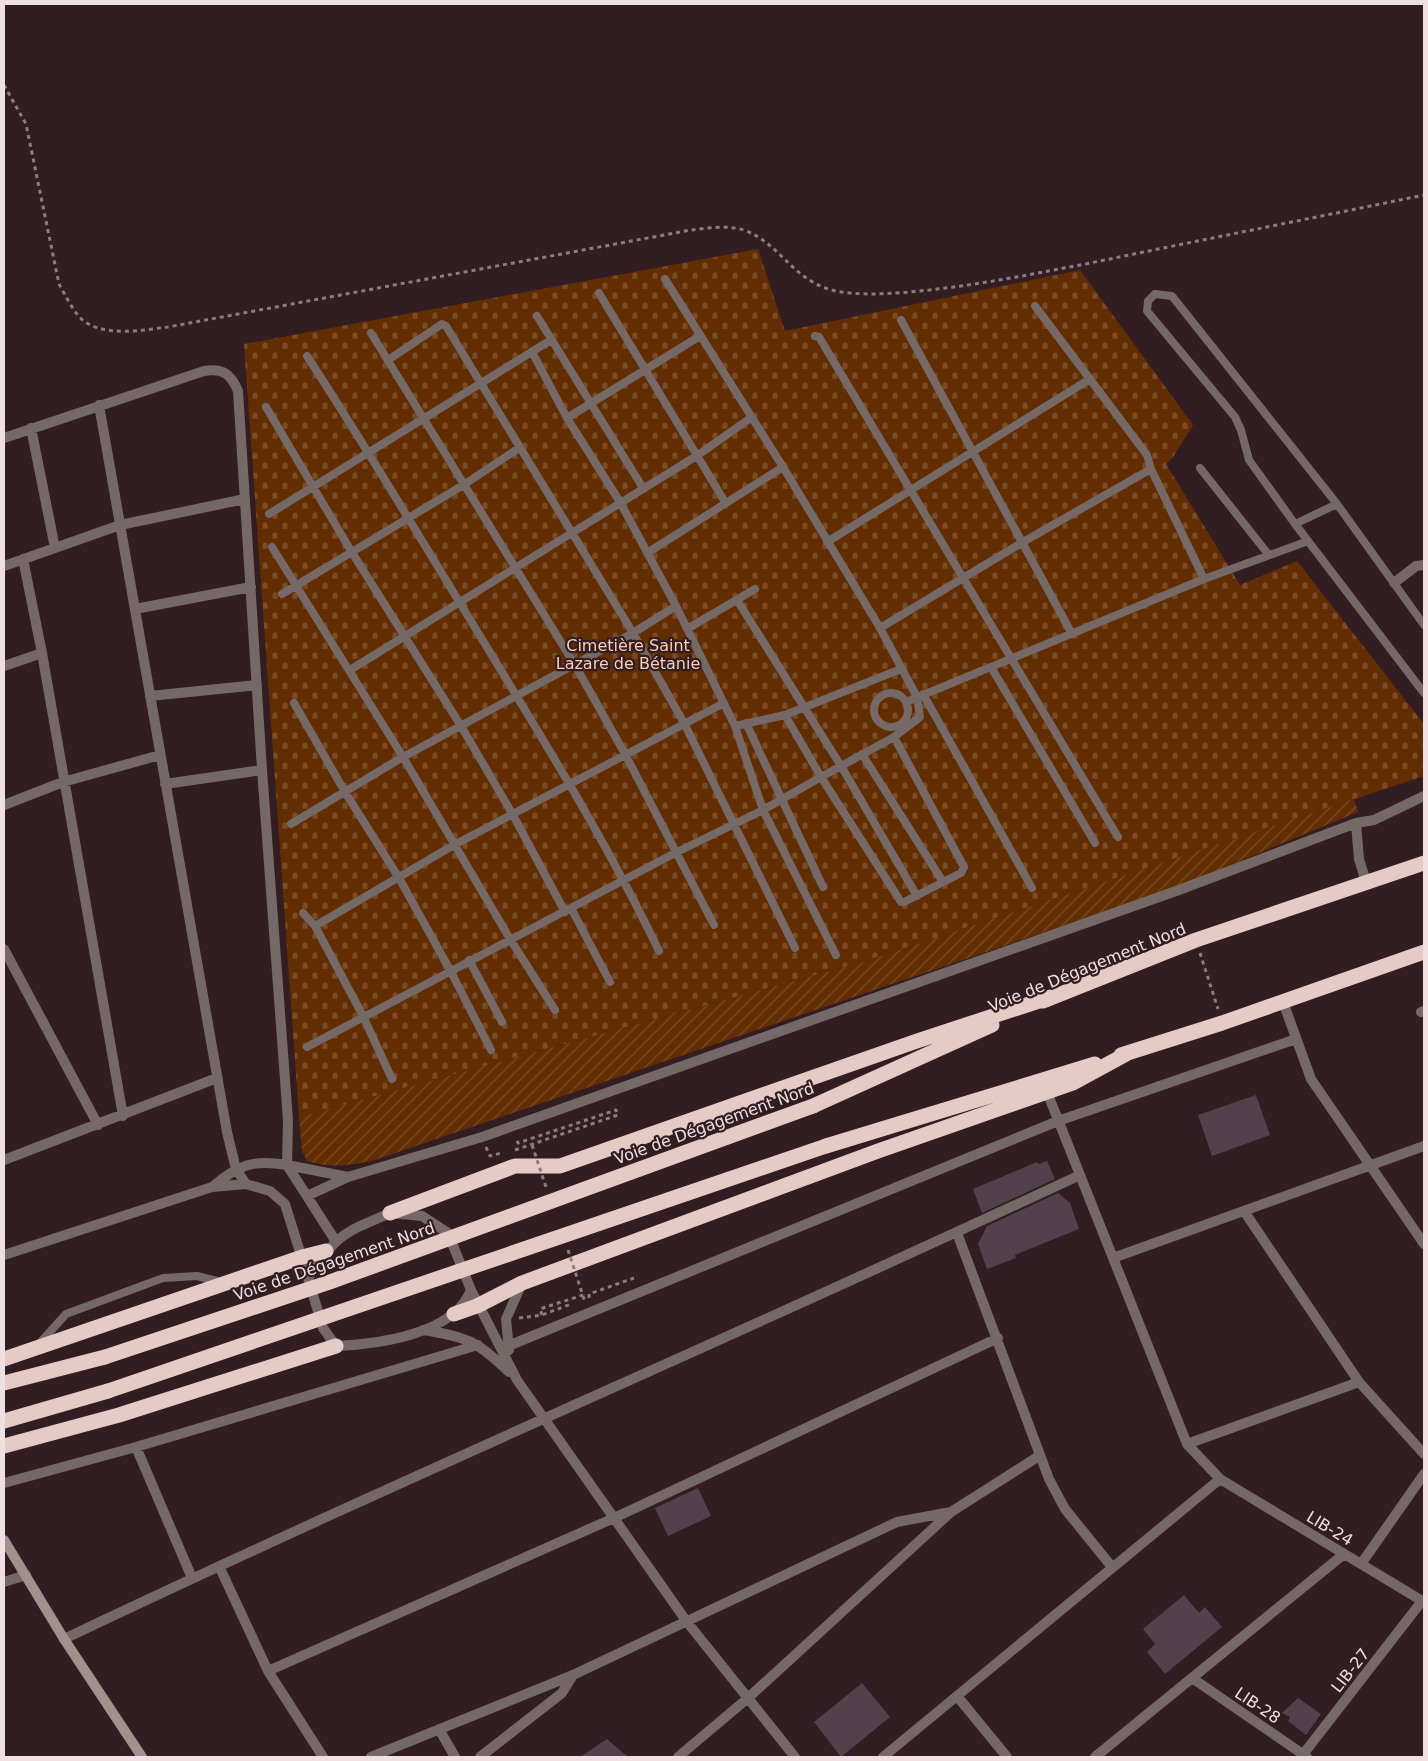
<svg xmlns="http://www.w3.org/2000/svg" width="1428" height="1761" viewBox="0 0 1428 1761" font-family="'DejaVu Sans',sans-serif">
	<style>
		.cemetery { fill: url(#cemetery-stones) }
		.garden { fill: url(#garden-furrows) }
		.building { fill: #52404d }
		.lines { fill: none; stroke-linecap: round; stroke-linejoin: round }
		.path { stroke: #8e7c80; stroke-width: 3; stroke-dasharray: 4 4; stroke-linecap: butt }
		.lane { stroke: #746967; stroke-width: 8 }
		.street { stroke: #746967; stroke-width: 10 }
		.secondary { stroke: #a2908d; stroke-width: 10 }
		.highway { stroke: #e6cac5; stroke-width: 15 }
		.path-bridge { stroke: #8e7c80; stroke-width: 3; stroke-dasharray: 4 4; stroke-linecap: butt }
		.highway-bridge { stroke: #e6cac5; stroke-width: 15 }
		.labels { text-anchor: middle; stroke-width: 4.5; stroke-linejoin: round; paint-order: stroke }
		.park-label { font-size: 16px; fill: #fbcfb3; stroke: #311d22 }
		.street-label { font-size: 16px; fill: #efe0e3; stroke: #311d22 }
	</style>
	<defs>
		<pattern id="cemetery-stones" width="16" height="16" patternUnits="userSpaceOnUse" patternTransform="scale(1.25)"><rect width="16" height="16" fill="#622e01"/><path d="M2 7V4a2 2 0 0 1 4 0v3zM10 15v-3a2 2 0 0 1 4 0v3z" fill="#794c26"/></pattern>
		<pattern id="garden-furrows" width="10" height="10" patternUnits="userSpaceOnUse" patternTransform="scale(1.25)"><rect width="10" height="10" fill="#622e01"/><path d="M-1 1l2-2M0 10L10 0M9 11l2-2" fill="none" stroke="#794c26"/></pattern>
	</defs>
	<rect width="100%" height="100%" fill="#311d22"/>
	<path class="cemetery" d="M758,249l27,82 295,-61 113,155 -20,32 -7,7 74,121 57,-24 127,163v52l-561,186 -564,155 -55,-773z"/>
	<path class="garden" d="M1354,799l4,13 -178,74 -808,275c-24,5 -42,7 -65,0l-5,-10 -3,-34 564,-155z"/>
	<path class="building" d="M1256,1095l14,40 -58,21 -14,-41z
		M1047,1161l8,18 -73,34 -9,-24 64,-27 2,2z
		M1058,1193l12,10 9,26 -64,26 1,3 -29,11 -9,-25 9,-18z
		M698,1488l13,28 -43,20 -13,-28z
		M1184,1595l15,18 6,-6 17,20 -57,47 -18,-22 8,-8 -12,-15z
		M862,1683l28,34 -49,40 -27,-35z
		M1298,1698l23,16 -15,21 -18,-14 2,-4 -8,-4z
		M607,1739l21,18h-48z"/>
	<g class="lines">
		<path class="path" d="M4,85l22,39 33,160c7,12 15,30 26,38 24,15 57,8 83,5l523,-97c17,-2 37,-5 53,0 42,16 50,59 106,63 35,3 70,-2 104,-6 50,-7 101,-17 151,-27 106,-22 213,-43 319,-65
			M1200,953l18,56
			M486,1147l4,9 11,-3
			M515,1150l103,-35 -2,-5 -98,33 -2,-6
			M589,1298v-4l45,-16
			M542,1315l-2,-6 43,-14
			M519,1318l23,-3 29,-11"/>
		<path class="lane" d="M665,279l118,188 97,161 37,69 3,20 -26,20
			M599,293l126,209
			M1035,306l112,149 4,14 53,110
			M537,316l106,172
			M901,320l171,314
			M371,333l204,332 50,89 89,171
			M815,336l4,1 299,500
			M532,352l35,66 53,84 56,104 59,120 28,84 73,145
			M307,356c53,81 102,164 153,247 69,114 141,227 199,348
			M388,360l54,-36 4,2 187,307 51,90 111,225
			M266,407l85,144 110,175 52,89 52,97
			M567,418l133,-82
			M1200,468l68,86
			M269,514l282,-174
			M1295,524l42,-20
			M827,542l263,-163
			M272,547l131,210 107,182 45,71
			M647,553l136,-86
			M282,594l183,-110 54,-36
			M737,600l104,166 76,130
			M1424,625l-87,-121 -165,-208 -17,-2 -7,7 -1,10 88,106 6,13 8,30 46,64 129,169
			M880,628l143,-86 128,-73
			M687,629l68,-40
			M991,667l104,176
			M350,670l348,-215 54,-38
			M874 710a17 17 0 1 1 34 0a17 17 0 1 1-34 0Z
			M923,694l109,194
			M906,702l298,-123 104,-38
			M294,703l51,89 54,86 51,92 41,80
			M746,723l77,164
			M735,726l50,-11 116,-46
			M894,737l70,130 -3,6 -57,29h-3l-80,-125z
			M862,754l81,128
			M291,824l112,-67 230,-124 43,-27
			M571,908l39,74
			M303,913l12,13 48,90 29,63
			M315,926l139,-81 270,-142
			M469,960l33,62
			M307,1047l370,-195 86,-42 58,-33 -36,-62
			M39,1344l27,-30 97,-36 34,-2 24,6"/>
		<path class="street" d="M99,405l128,727 9,37 10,15
			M31,428l24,120
			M4,438l200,-67c19,-3 27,3 34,20l24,379 26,350 -1,45 61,12
			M23,559l19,94 81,463
			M4,566l116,-41 125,-26
			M1394,583l22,-17 8,-1
			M135,609l116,-22
			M4,666l38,-13
			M150,696l107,-11
			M165,784l97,-14
			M4,805l59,-23 97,-27
			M1356,823l18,-3 50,-24
			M4,949l94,176
			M1283,1002l28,77 113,165
			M1421,1012l3,-1
			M1047,1092l140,352 33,35 204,123
			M4,1160l213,-82
			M212,1187c26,-22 41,-28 75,-22l48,75
			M307,1196l41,-19 134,-40 697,-247 177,-67 3,36 7,23
			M1244,1211l115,171 65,72
			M390,1213l32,3 26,17 23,57c-18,45 -93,54 -135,56l-13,-18 -15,-50c28,-43 35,-45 82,-65z
			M957,1233l92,246 16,30 47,58
			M4,1255l208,-68 34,-3 24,7 15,13 23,74
			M1113,1258l311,-112
			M471,1290l46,90 170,242 108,135
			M423,1330c44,7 53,10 86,42
			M508,1346l550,-225 238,-82
			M509,1350l-3,-31 16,-36
			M1187,1444l172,-62
			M136,1447l56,131
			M4,1483l132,-36 342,-102
			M1361,1564l63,-90
			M219,1566l49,105 55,86
			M4,1582l22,-7
			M64,1639c336,-160 679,-306 1016,-464
			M268,1671l346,-153 384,-180
			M1192,1678l115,79
			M957,1696l50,61
			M439,1729l16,28
			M371,1757l202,-82 324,-153 54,-10
			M480,1757l82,-64 11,-18
			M678,1757l70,-59 203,-186 88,-56
			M883,1757l337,-278
			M1095,1757l249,-203
			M1301,1757l121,-156"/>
		<path class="secondary" d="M4,1540l60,99 78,118"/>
		<path class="highway" d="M1043,1001l153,-61 228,-77
			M1121,1055l101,-32 202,-71
			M813,1106l179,-81
			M826,1146l269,-82
			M390,1213l125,-47h45l357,-125 134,-44
			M454,1314l23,-8 45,-23 356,-132 195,-68 57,-31
			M4,1359l298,-102 24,-6
			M4,1383l101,-26
			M4,1421l104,-30
			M4,1446l115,-31 217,-69"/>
		<path class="path-bridge" d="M532,1145l14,42
			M568,1250l17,52"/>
		<path class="highway-bridge" d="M105,1357l222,-74 486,-177
			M108,1391l718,-245"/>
	</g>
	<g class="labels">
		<g class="park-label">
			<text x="628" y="651">Cimetière Saint<tspan x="628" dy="18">Lazare de Bétanie</tspan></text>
		</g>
		<g class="street-label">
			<text transform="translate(1087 967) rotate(-22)" y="6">Voie de Dégagement Nord</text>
			<text transform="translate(714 1123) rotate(-20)" y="6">Voie de Dégagement Nord</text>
			<text transform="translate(334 1261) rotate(-19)" y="6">Voie de Dégagement Nord</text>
			<text transform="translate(1330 1528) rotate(31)" y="6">LIB-24</text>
			<text transform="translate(1350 1670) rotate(-52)" y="6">LIB-27</text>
			<text transform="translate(1258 1705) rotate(34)" y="6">LIB-28</text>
		</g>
	</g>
	<rect width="1428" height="1761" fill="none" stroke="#efe0e3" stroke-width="10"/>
</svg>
